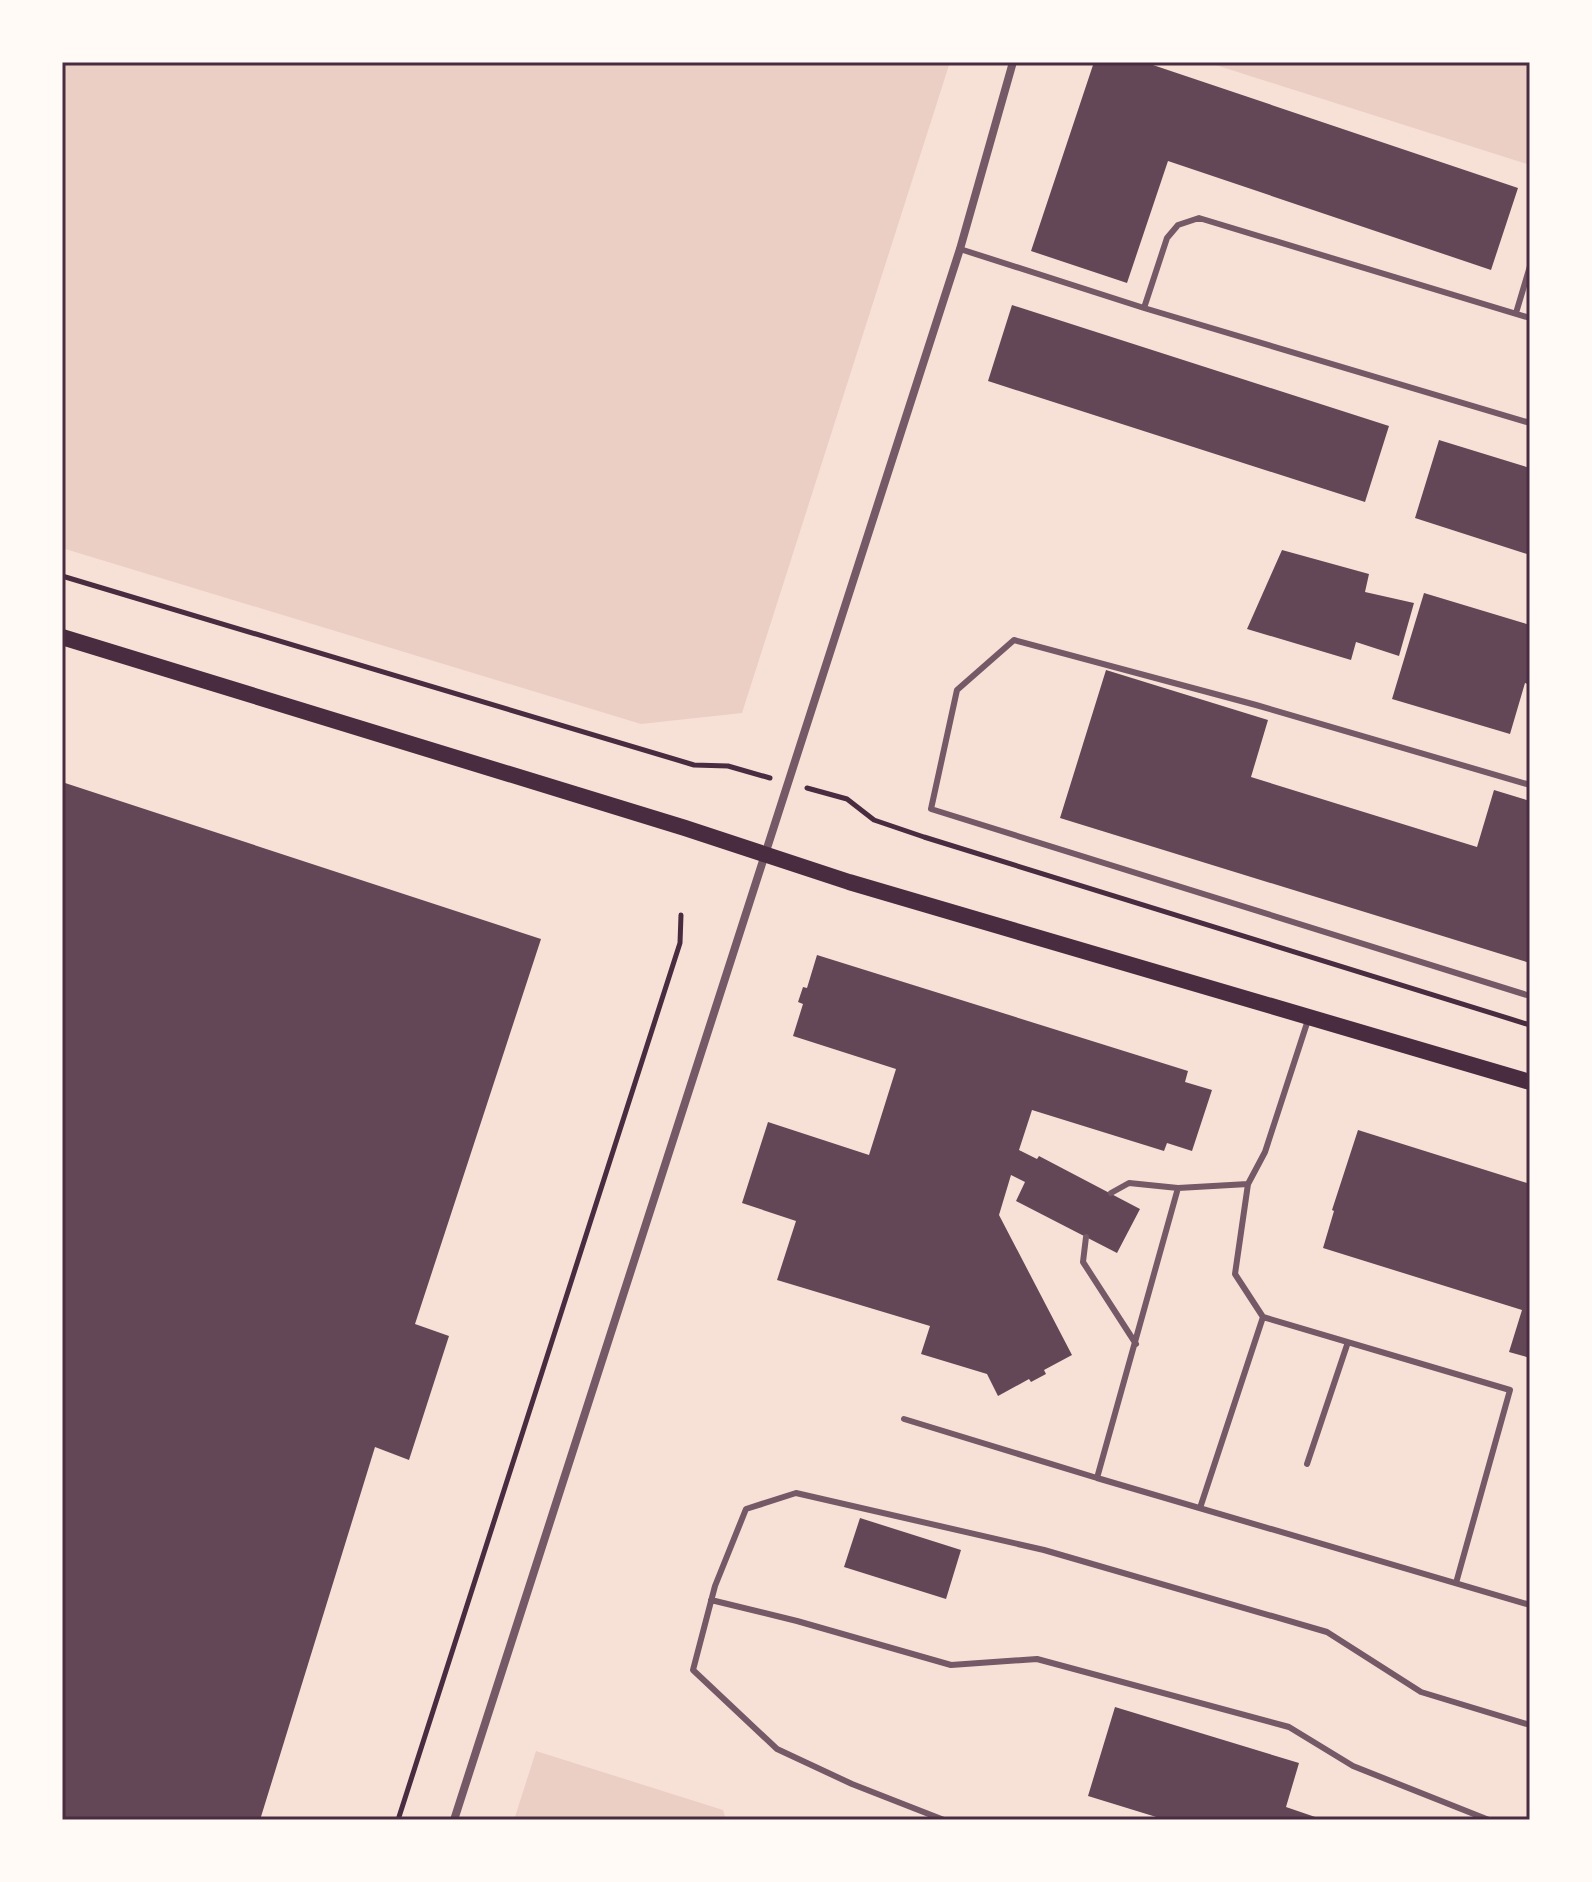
<svg xmlns="http://www.w3.org/2000/svg" width="1592" height="1882" viewBox="0 0 1592 1882" font-family="'Source Serif 4',serif">
	<style>
		.green { fill: #ebcfc5 }
		.building { fill: #644757 }
		.lines { fill: none; stroke-linecap: round; stroke-linejoin: round }
		.path { stroke: #4a2c40; stroke-width: 5 }
		.service { stroke: #755966; stroke-width: 6 }
		.minor { stroke: #755966; stroke-width: 8 }
		.secondary { stroke: #4a2c40; stroke-width: 16 }
		.neatline { fill: none; stroke: #4a2c40; stroke-width: 3 }
	</style>
	<rect width="100%" height="100%" fill="#f7e1d7"/>
	<path class="green" d="M62,62h888l-208,651 -101,11 -579,-176z
		M1206,62h324v103z
		M536,1751l187,59 3,10h-212z"/>
	<path class="building" d="M1094,62h50l374,126 -27,82 -323,-109 -41,122 -96,-32z
		M1012,305l377,121 -24,76 -377,-121z
		M1439,440l91,28v87l-115,-37z
		M1282,550l87,24 -4,18 49,11 -15,53 -43,-14 -5,18 -104,-31z
		M1424,593l106,32v60l-5,-2 -15,51 -118,-35z
		M1106,670l162,50 -17,57 226,70 17,-57 36,11v162l-470,-145z
		M62,782l479,157 -126,385 34,12 -40,124 -34,-13 -115,373h-198z
		M817,955l371,116 -3,11 27,8 -20,61 -25,-8 -3,8 -132,-41 -13,40 18,9 2,-3 101,53 -23,44 -101,-52 9,-19 -14,-7 -12,40 73,140 -28,15 2,4 -15,8 -2,-3 -31,17 -11,-22 -66,-20 9,-28 -153,-46 19,-59 -54,-18 26,-81 101,33 27,-86 -103,-33 10,-32 -5,-2 5,-15 4,1z
		M1358,1130l172,54v174l-21,-6 13,-42 -199,-62 11,-37 -2,-1z
		M860,1518l101,32 -15,49 -102,-32z
		M1115,1707l184,56 -13,44 38,13h-158l-78,-24z"/>
	<g class="lines">
		<path class="path" d="M62,576l632,189 34,1 42,12
			M807,788l40,11 27,21 50,17 606,188
			M398,1820l282,-877 1,-28"/>
		<path class="service" d="M960,249l184,59 386,115
			M1144,308l23,-70 11,-13 21,-7 331,100
			M1516,313l14,-47
			M1530,785l-274,-80 -242,-65 -57,50 -26,119 599,187
			M1248,1184l-13,90 28,43 247,73 -54,193
			M1111,1193l18,-10 49,5
			M1086,1237l-3,25 53,82
			M904,1419l193,59 81,-290 70,-4 17,-32 43,-132
			M1307,1464l41,-122
			M1097,1478l433,127
			M1200,1508l63,-191
			M711,1600l86,21 154,44 86,-6 252,68 64,39 136,54
			M944,1820l-92,-36 -75,-35 -84,-79 22,-84 31,-77 50,-16 248,57 283,82 94,60 109,33"/>
		<path class="minor" d="M454,1820l506,-1571 53,-187"/>
		<path class="secondary" d="M62,637l623,191 164,54 681,200"/>
	</g>
	<rect width="1592" height="1882" fill="none" stroke="#fffaf5" stroke-width="128"/>
	<rect x="64" y="64" width="1464" height="1754" class="neatline"/>
</svg>
